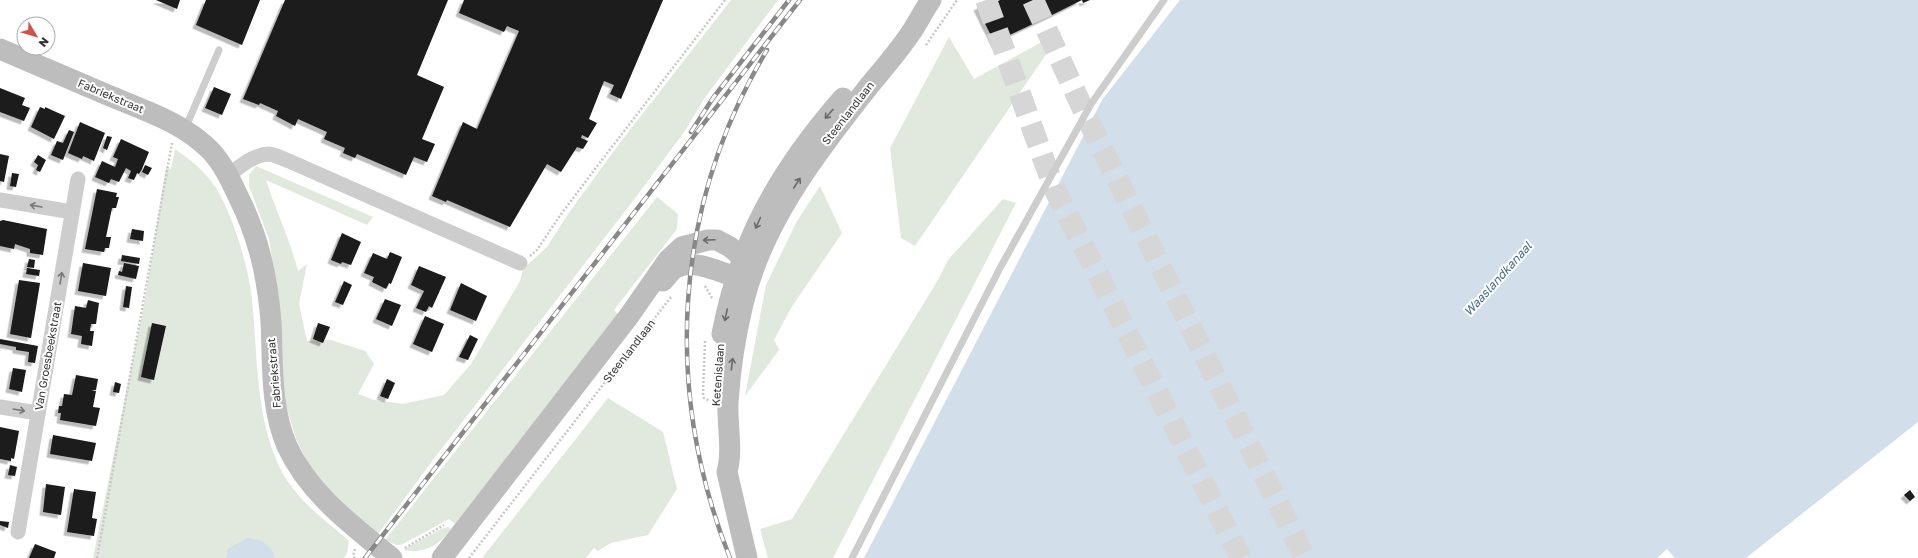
<svg xmlns="http://www.w3.org/2000/svg" width="1918" height="558" viewBox="0 0 1918 558" font-family="'Golos Text',sans-serif">
	<style>
		.green { fill: #e1e8dd }
		.water { fill: #d2deea }
		.building { fill: #1a1a1a; filter: url(#shadow) }
		.lines { fill: none; stroke-linecap: round; stroke-linejoin: round }
		.motorway-tunnel { stroke: #d6d6d6; stroke-width: 22; stroke-dasharray: 22 11; stroke-linecap: butt }
		.path { stroke: #c7c7c7; stroke-width: 2.5; stroke-dasharray: 2 2; stroke-linecap: butt }
		.service { stroke: #cdcdcd; stroke-width: 7 }
		.minor { stroke: #cdcdcd; stroke-width: 15 }
		.secondary { stroke: #bdbdbd; stroke-width: 21 }
		.rail-casing { stroke: #888; stroke-width: 4.5 }
		.rail { stroke: #fff; stroke-width: 3; stroke-dasharray: 9; stroke-linecap: butt }
		.oneway { stroke: #6a6a6a }
		.oneway2 { stroke: #787878 }
		.labels { text-anchor: middle; stroke-width: 4; stroke-linejoin: round; paint-order: stroke }
		.street-label { font-size: 11px; fill: #333; stroke: #fff }
		.water-label { font-size: 12px; font-style: italic; fill: #496b8d; stroke: #fff }
	</style>
	<defs>
		<filter id="shadow"><feDropShadow dx="-3.5" dy="3.5" stdDeviation="0" flood-color="#0004"/></filter>
	</defs>
	<rect width="100%" height="100%" fill="#fff"/>
	<path class="green" d="M731,0h47l-72,96 -22,36 -48,65 -200,259 -58,78 -49,-41 -19,-26 -14,-28 -14,-47 -6,-110 -7,-43 -20,-53v-11l7,-9 117,51 -6,8 -101,-45c10,31 24,60 32,91l9,-7 -8,40 8,37 24,-1 34,11 9,13 -16,30 16,6 29,4 41,-9 27,-31 49,-83 3,-12 24,-22 21,-33 51,-70z
		M1062,31l-147,215 -14,-8 -11,-90 59,-111 25,42z
		M175,149c13,9 26,19 36,32 20,25 38,87 41,119 6,58 3,119 30,172 16,29 43,48 67,69l-2,12 -3,5h-251l53,-264 20,-126 5,1z
		M820,186l22,47 -51,75 -17,32 5,10 -34,46 21,-111 31,-64z
		M657,197l21,17 -1,15 -63,81 4,4 -163,210 -6,-5 -48,26h-5l-11,-5z
		M1003,199l13,4 -183,355h-65l-8,-29 32,-10 146,-239 10,-20z
		M608,398l55,34 14,57 -29,46 -37,8 -13,8 -4,-3 -8,10h-104z
		M448,527l3,2c-13,17 -26,25 -48,21l40,-22z"/>
	<path class="water" d="M1180,0h738v422l-172,136h-71l-8,-9 -10,9h-793l238,-458z
		M247,538c14,2 25,6 28,20h-49l2,-9z"/>
	<path class="building" d="M156,0h24l-3,9z
		M206,0h54l-18,45 -46,-20z
		M285,0h163l-31,75 27,12 -22,52 13,5 -8,18 -13,-5 -8,18 -49,-21 -2,4 -12,-5 2,-5 -21,-9 3,-7 -29,-13 -3,7 -19,-10 2,-5 -18,-8 -1,2 -16,-6z
		M464,0h199l-42,99 -11,-5 4,-9 -10,-4 -15,38 8,4 -9,15 -6,-3 -1,3 7,3 -5,8 -6,-2 -16,25 -14,-8 -37,63 -63,-27 -1,2 -14,-6 31,-74 14,7 42,-98 -12,-5 -3,6 -45,-19z
		M1000,0h90l-7,3 -1,-3 -30,15 -51,24 2,4 -7,3 -19,-39 7,-3 1,3z
		M214,87l17,7 -9,21 -17,-7z
		M0,88l25,10 -3,7 8,3 -6,13 -24,-9z
		M40,107l5,2v-2l20,9 -11,23 -23,-12z
		M80,122l25,11 -11,28 -11,-5 -1,3 -14,-6z
		M69,130l5,2 -11,28 -12,-5 6,-14 6,2z
		M107,136l5,1 -5,13 -4,-2z
		M121,139l28,13 -7,17 -3,5 -2,-1 -3,7 -6,-2 3,-7 -5,-3 -7,14 -8,-3 -2,4 -14,-6 7,-16 13,6 3,-8 -5,-2z
		M0,154l9,2 -5,26 -4,-1z
		M38,155l8,5 -6,12 -4,-2 2,-5 -4,-3z
		M145,165l7,3 -4,7 -6,-3z
		M12,173l7,1 -3,13 -6,-1z
		M97,189l20,4 -1,4h3l-3,11h-4l-6,29h5l-2,11h-4l-1,4 -19,-3z
		M3,220l44,9 -4,26 -13,-2v-4l-15,-5 -1,5 -14,-3v-25z
		M132,229l12,2 -1,10 -13,-2z
		M342,233l19,9 -10,23 -9,-3 -1,2 -10,-4z
		M390,252l12,5 -11,27 -2,-1 -3,6 -14,-7 2,-5 -10,-4 9,-20 14,6z
		M122,255l18,3 -1,6 -18,-3z
		M29,259l6,1 -1,8 -7,-1z
		M83,263l28,5 -5,28 -28,-5z
		M124,263l15,3 -3,13 -18,-4 1,-4 3,1z
		M419,266l27,11 -14,31 -3,-2 -3,6 -10,-4 8,-17 -13,-6z
		M27,268l13,2 -1,6 -13,-2z
		M19,280l21,3 -9,55 -21,-4z
		M344,281l8,4 -9,20 -8,-3z
		M461,283l26,13 -11,25 -26,-11z
		M126,286l6,1 -3,21 -6,-1z
		M385,299l16,6 -9,21 -16,-7z
		M88,300l11,3 -3,21h-5l-1,7h4l-2,15 -11,-2 1,-8 -11,-2 4,-28 11,2z
		M425,316l19,8 -12,28 -19,-8z
		M152,323l14,3 -12,54 -13,-3z
		M318,323l12,4 -7,16 -10,-4z
		M470,335l8,4 -10,21 -9,-3z
		M0,339l38,7 -3,17 -7,-1 1,-10 -13,-2v-3l-16,-3z
		M13,368l13,2 -4,22 -13,-3z
		M76,375l22,4 -2,11h-5l5,1 -3,16 7,1 -4,18 -36,-6 1,-7h-3l1,-7h3l2,-12 8,1z
		M387,379l8,4 -7,16 -8,-3z
		M115,382l6,2 -2,9 -6,-1z
		M0,427l19,4 -5,28 -3,-1v3l-11,-2z
		M53,435l43,8 -4,18 -42,-7z
		M10,465l7,2 -2,9 -7,-1z
		M46,484l19,3 -4,28 -18,-3z
		M74,489l22,3 -4,26 5,1 -3,17 -27,-4z
		M1910,490l5,7 -5,4 -6,-6z
		M0,521l9,1 -1,6 -8,-3z
		M35,544l21,8 -2,6h-25z"/>
	<g class="lines">
		<path class="motorway-tunnel" d="M986,0l68,188 187,370
			M1033,0l54,118 218,440"/>
		<path class="path" d="M926,45l31,-45
			M530,256l7,-6 22,-33 36,-48 130,-169
			M705,286l7,12
			M705,341l-2,52 1,5 6,3
			M405,548l39,-23
			M355,549l-2,7 2,2
			M97,558l75,-415
			M469,558l202,-261"/>
		<path class="service" d="M185,129l34,-79
			M852,558l148,-290 91,-164 73,-104"/>
		<path class="minor" d="M228,176c11,-9 25,-21 40,-22 6,0 15,5 21,7l231,102
			M0,200l72,12
			M0,407l38,6
			M18,532l60,-353"/>
		<path class="secondary" d="M0,49c37,16 73,31 110,47 36,15 74,27 101,55 12,13 20,30 27,45 21,42 29,79 33,125 2,41 -1,86 16,125 22,48 65,79 105,112
			M663,281c4,-4 8,-11 13,-13 17,-10 43,4 60,9
			M722,334c18,-94 58,-164 121,-236
			M442,558l187,-242 39,-56 14,-13 26,-7h9l13,7 13,11
			M747,558l-20,-86c6,-22 0,-46 1,-69 2,-33 7,-66 15,-99 20,-84 74,-151 126,-218 14,-17 29,-34 41,-52 8,-11 13,-23 21,-34"/>
		<defs>
			<path id="rail" d="M691,132l22,-34 76,-98
				M365,558l435,-558
				M730,558c-67,-168 -57,-352 37,-508"/>
		</defs>
		<use href="#rail" class="rail-casing"/>
		<use href="#rail" class="rail"/>
	</g>
	<defs><path id="oneway-shaft" d="M-6 0H5M1.5-3L5.5 0L1.5 3" fill="none" stroke-width="1.6" stroke-linecap="round" stroke-linejoin="round"/></defs>
	<g class="oneway">
		<use href="#oneway-shaft" transform="translate(829 114) rotate(131)"/>
		<use href="#oneway-shaft" transform="translate(797 183) rotate(-57)"/>
		<use href="#oneway-shaft" transform="translate(758 223) rotate(114)"/>
		<use href="#oneway-shaft" transform="translate(709 240) rotate(178)"/>
		<use href="#oneway-shaft" transform="translate(726 315) rotate(102)"/>
		<use href="#oneway-shaft" transform="translate(732 364) rotate(-83)"/>
	</g>
	<g class="oneway2">
		<use href="#oneway-shaft" transform="translate(36 206) rotate(-170)"/>
		<use href="#oneway-shaft" transform="translate(61 278) rotate(-81)"/>
		<use href="#oneway-shaft" transform="translate(19 410) rotate(10)"/>
	</g>
	<g class="labels">
		<g class="street-label">
			<text transform="translate(111 96) rotate(23)" y="4">Fabriekstraat</text>
			<text transform="translate(848 113) rotate(-52)" y="4">Steenlandlaan</text>
			<text transform="translate(629 351) rotate(-52)" y="4">Steenlandlaan</text>
			<text transform="translate(48 356) rotate(-80)" y="4">Van Groesbeekstraat</text>
			<text transform="translate(274 373) rotate(-95)" y="4">Fabriekstraat</text>
			<text transform="translate(718 375) rotate(-86)" y="4">Ketenislaan</text>
		</g>
		<g class="water-label">
			<text transform="translate(1498 279) rotate(-48)" y="4">Waaslandkanaal</text>
		</g>
	</g>
	<g transform="translate(36 36) rotate(128)"><circle r="19" fill="#ffffff" stroke="#adadad"/>
	<path d="M0-3L7 15L0 10L-7 15Z" fill="#d3514c"/>
	<text y="-6" font-size="11" font-weight="bold" text-anchor="middle" fill="#333333">N</text>
	</g>
</svg>
